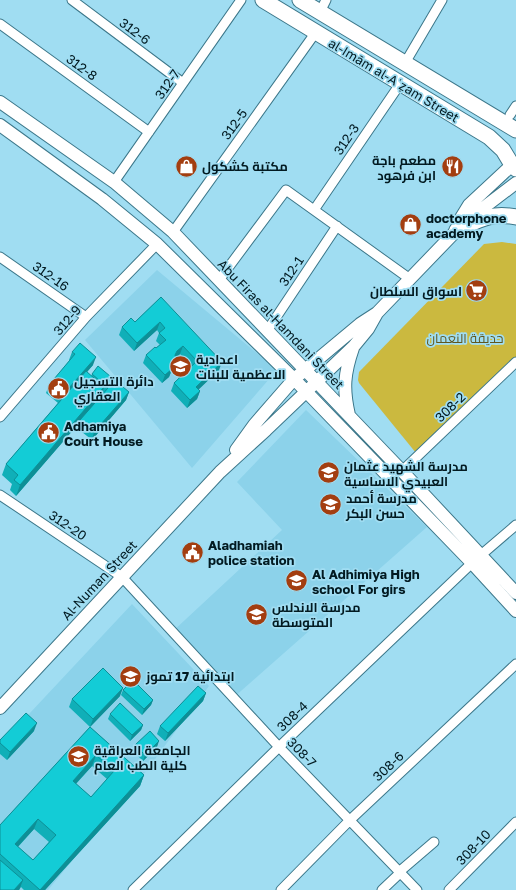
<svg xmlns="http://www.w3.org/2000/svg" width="516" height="890" viewBox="0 0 516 890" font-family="'Golos Text',Cairo,sans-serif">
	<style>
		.built { fill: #8cd2ea }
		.park { fill: #cbb93f }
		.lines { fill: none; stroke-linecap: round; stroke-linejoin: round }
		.minor-casing { stroke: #3c778a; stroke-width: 11 }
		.tertiary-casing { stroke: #3c778a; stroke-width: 14 }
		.primary-casing { stroke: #3c778a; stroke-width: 17 }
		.minor { stroke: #fff; stroke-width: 9 }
		.tertiary { stroke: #fff; stroke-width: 12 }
		.primary { stroke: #fff; stroke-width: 15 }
		.wall { fill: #10afb8; fill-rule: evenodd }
		.shaded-wall { fill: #0d8f96 }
		.building { fill: #13ccd6; stroke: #0d8f96; fill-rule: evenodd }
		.labels { text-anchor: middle; stroke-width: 3.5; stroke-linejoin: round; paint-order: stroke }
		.street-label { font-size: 13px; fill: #021a21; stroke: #a0ddf2 }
		.poi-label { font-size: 13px; font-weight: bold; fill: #021a21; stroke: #a0ddf2; text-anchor: start }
		.park-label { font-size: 13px; fill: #60571f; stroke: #a0ddf2 }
	</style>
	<rect width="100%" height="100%" fill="#a0ddf2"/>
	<path class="built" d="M157,270l120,100 -85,98 -107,-128z
		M306,410l121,117 -194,171 -61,-66 110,-102 -45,-48z
		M132,604l77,82 -62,84 -99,120h-48v-145z"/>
	<path class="park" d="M502,242l14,2v116l-100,93 -57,-70 -1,-3 1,-8 125,-128z"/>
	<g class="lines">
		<defs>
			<path id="minor" d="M72,0l111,83
				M320,12l6,-12
				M0,24l149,108
				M405,63l37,-63
				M510,115l6,-9
				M114,182l127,-182
				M314,210l86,-126
				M173,232l143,-200
				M0,257l86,60
				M219,280l67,-90 124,89
				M267,331l70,-105
				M0,417l86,-100 71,-73
				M402,471l114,-109
				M0,495l122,82 157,170 138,143
				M481,555l35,-30
				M399,872l35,-30
				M133,890l146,-143 193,-184
				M281,890l69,-70 166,-156
				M382,890l18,-17
				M449,890l67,-68"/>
			<path id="tertiary" d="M0,102l114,80 59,50 229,239 114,122
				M0,125l102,74 55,45 137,135 178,184 44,48
				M458,229l3,-11 8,-13 43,-40 4,-1
				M349,415c-6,-26 -5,-41 4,-67
				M236,450l18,-25 40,-46 11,-9 55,-46 17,-11 80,-83 17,-15 42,-32
				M0,708l220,-236 46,-42 88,-84 14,-17 9,-16"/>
			<path id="primary" d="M263,0l226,137 14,13 9,15 4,4
				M300,0l216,130
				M457,230c22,-10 34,-18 59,-13"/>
		</defs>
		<use href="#minor" class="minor-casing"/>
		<use href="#tertiary" class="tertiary-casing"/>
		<use href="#primary" class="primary-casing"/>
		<use href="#minor" class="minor"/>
		<use href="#tertiary" class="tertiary"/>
		<use href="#primary" class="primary"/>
	</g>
	<path class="wall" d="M161,297l58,73 -21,19 2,2 -3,8 -10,9 -16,-17 3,-8 18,-16 -12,-13 -4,4 -3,10 -4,9 -7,6 -19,-20 3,-8 10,-7 4,-3 -4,-4 3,-8 -2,-3 -23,21 -15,-16 3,-8 13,-5z
		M72,352l21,13 -6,7 4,4 1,-2 37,18 -3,8 -34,40 -15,-12 3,-6 -64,74 -6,-6 2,-6 -10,-9 4,-11 52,-61 -12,-10 3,-8 21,-25h-1z
		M123,690l30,10 -2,5 -9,10 -21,-20z
		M206,693l-3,8 -38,40 -8,-7 3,-8z
		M120,696l-30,31 54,48 -4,11 -95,104h-21l-3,-3 -2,3h-19v-65l90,-98 -21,-20 3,-8zM92,766l15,13 -16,18 -15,-13zM34,829l15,13 -16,18 -15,-13z
		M110,714l33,11 -2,5 -11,11 -22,-22z
		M34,731l-27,29 -7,-6v-14z
		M135,745l22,2 -14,14 -10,-10z"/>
	<path class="shaded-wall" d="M160,322l-3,8 -23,21 3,-8z
		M183,346l-3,8 -6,5 2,1 -3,8 -6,6 3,-8 7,-15z
		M96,357l-3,8 -34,39 3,-8z
		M222,362l-3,8 -26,25 3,-8z
		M172,369l-3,8 -7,6 3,-8z
		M104,387l-3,11 -21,22v2l-64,74 4,-11z
		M200,391l-3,8 -10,9 3,-8z
		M129,392l-3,8 -34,40 2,-8z
		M123,688l-3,8 -30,31 3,-8z
		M206,693l-3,8 -38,40 3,-8z
		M153,700l-2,5 -9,10 2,-6z
		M37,723l-3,8 -27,29 3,-8z
		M143,725l-2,5 -11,11 2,-6z
		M159,741l-2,6 -14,14 2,-6z
		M96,755l-4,11 -23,25 4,-10z
		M144,775l-4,11 -95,104h-6z
		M38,819l-4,10 -23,25 4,-10z
		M23,880l-3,8 -1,2h-5z"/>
	<path class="building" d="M161,297l61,65 -26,25 4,4 -10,9 -16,-17 23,-22 -14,-15 -6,5 -2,4 1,5 -6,6 2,3 -7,6 -19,-20 9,-8 1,1 10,-8 -7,-7 6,-5 -5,-6 -23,21 -15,-16 9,-9 4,4z
		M80,343l16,14 -34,39 -13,-11 26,-31 -3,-2z
		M98,366l31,26 -35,40 -14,-12 28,-32 -16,-14z
		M86,371l18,16 -84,98 -6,-5 4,-5 -12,-11z
		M103,668l20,20 -30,31 -21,-20z
		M133,680l20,20 -9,9 -21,-19z
		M198,686l8,7 -38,40 -8,-7z
		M120,703l23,22 -11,10 -22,-21z
		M26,713l11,10 -27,29 -10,-9v-3z
		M90,727l54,48 -104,115 -40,-36v-29zM96,755l18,16 -23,26 -18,-16zM38,819l18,16 -23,25 -18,-16z
		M150,731l9,10 -14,14 -10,-10z
		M0,860l23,20 -9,10h-14z"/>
	<defs>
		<symbol id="shop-disc" viewBox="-11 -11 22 22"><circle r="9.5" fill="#a33e10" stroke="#a0ddf2"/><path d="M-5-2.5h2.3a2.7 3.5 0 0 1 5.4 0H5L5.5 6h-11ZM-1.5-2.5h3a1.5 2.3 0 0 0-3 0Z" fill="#fff"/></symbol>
		<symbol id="restaurant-disc" viewBox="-11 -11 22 22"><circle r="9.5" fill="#a33e10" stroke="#a0ddf2"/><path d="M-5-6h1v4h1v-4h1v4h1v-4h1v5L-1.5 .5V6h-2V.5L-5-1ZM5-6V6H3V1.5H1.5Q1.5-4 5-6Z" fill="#fff"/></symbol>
		<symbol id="supermarket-disc" viewBox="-11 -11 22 22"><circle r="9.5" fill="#a33e10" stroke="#a0ddf2"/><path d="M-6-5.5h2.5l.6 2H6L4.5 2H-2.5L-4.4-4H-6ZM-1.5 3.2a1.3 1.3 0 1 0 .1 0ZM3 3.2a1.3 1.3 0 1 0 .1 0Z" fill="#fff"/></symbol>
		<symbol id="school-disc" viewBox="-11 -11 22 22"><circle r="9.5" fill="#a33e10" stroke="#a0ddf2"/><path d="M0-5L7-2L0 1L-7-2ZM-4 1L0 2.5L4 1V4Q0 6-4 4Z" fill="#fff"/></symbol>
		<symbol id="civic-disc" viewBox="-11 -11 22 22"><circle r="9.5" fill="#a33e10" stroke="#a0ddf2"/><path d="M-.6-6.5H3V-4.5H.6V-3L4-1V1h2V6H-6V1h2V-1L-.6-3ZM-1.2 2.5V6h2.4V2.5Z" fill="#fff"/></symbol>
		<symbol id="university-disc" viewBox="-11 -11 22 22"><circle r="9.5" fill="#a33e10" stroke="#a0ddf2"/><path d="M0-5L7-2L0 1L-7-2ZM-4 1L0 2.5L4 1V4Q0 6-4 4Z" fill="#fff"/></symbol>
	</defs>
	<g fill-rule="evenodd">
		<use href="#shop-disc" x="174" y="154" width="25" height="25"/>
		<use href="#restaurant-disc" x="440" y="154" width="25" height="25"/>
		<use href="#shop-disc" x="398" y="212" width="25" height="25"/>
		<use href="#supermarket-disc" x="464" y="278" width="25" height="25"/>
		<use href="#school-disc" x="168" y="354" width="25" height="25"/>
		<use href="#civic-disc" x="46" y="376" width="25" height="25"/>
		<use href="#civic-disc" x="36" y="420" width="25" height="25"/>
		<use href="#school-disc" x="316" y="460" width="25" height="25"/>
		<use href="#school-disc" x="318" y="492" width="25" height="25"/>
		<use href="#civic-disc" x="180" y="540" width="25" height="25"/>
		<use href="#school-disc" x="284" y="568" width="25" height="25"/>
		<use href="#school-disc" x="244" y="602" width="25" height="25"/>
		<use href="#school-disc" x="118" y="664" width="25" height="25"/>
		<use href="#university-disc" x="66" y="744" width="25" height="25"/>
	</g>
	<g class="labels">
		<g class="street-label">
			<text transform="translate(135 31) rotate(37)" y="5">312-6</text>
			<text transform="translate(82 67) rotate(36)" y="5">312-8</text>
			<text transform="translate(394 80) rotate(31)" y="5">al-Imām al-Aʿẓam Street</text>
			<text transform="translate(167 84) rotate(-55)" y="5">312-7</text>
			<text transform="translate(234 124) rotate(-54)" y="5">312-5</text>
			<text transform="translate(346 139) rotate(-56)" y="5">312-3</text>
			<text transform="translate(291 271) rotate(-56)" y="5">312-1</text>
			<text transform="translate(51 276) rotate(35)" y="5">312-16</text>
			<text transform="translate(67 320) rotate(-49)" y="5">312-9</text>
			<text transform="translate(281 324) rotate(46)" y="5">Abu Firas al-Hamdani Street</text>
			<text transform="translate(450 407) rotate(-44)" y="5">308-2</text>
			<text transform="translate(68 525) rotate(34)" y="5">312-20</text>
			<text transform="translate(99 580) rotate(-47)" y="5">Al-Numan Street</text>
			<text transform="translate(292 716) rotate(-44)" y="5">308-4</text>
			<text transform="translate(302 752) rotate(46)" y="5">308-7</text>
			<text transform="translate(388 766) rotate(-43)" y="5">308-6</text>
			<text transform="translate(473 847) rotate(-46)" y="5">308-10</text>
		</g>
		<g class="poi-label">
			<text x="436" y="165" text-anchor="end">مطعم باجة<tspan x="436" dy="15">ابن فرهود</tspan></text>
			<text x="202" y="171">مكتبة كشكول</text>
			<text x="426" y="223">doctorphone<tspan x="426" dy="15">academy</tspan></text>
			<text x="462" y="296" text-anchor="end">اسواق السلطان</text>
			<text x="196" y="364">اعدادية<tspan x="196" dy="15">الاعظمية للبنات</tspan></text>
			<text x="74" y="386">دائرة التسجيل<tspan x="74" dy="15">العقاري</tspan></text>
			<text x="64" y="431">Adhamiya<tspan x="64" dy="15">Court House</tspan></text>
			<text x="344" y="471">مدرسة الشهيد عثمان<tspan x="344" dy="15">العبيدي الاساسية</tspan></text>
			<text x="346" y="503">مدرسة أحمد<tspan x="346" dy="15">حسن البكر</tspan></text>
			<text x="208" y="550">Aladhamiah<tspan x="208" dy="15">police station</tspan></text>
			<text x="312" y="579">Al Adhimiya High<tspan x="312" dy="15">school For girs</tspan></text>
			<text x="272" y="612">مدرسة الاندلس<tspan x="272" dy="15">المتوسطة</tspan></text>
			<text x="146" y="681">ابتدائية 17 تموز</text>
			<text x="94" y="755">الجامعة العراقية<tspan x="94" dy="15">كلية الطب العام</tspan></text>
		</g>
		<g class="park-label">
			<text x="465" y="343">حديقة النعمان</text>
		</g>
	</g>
</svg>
